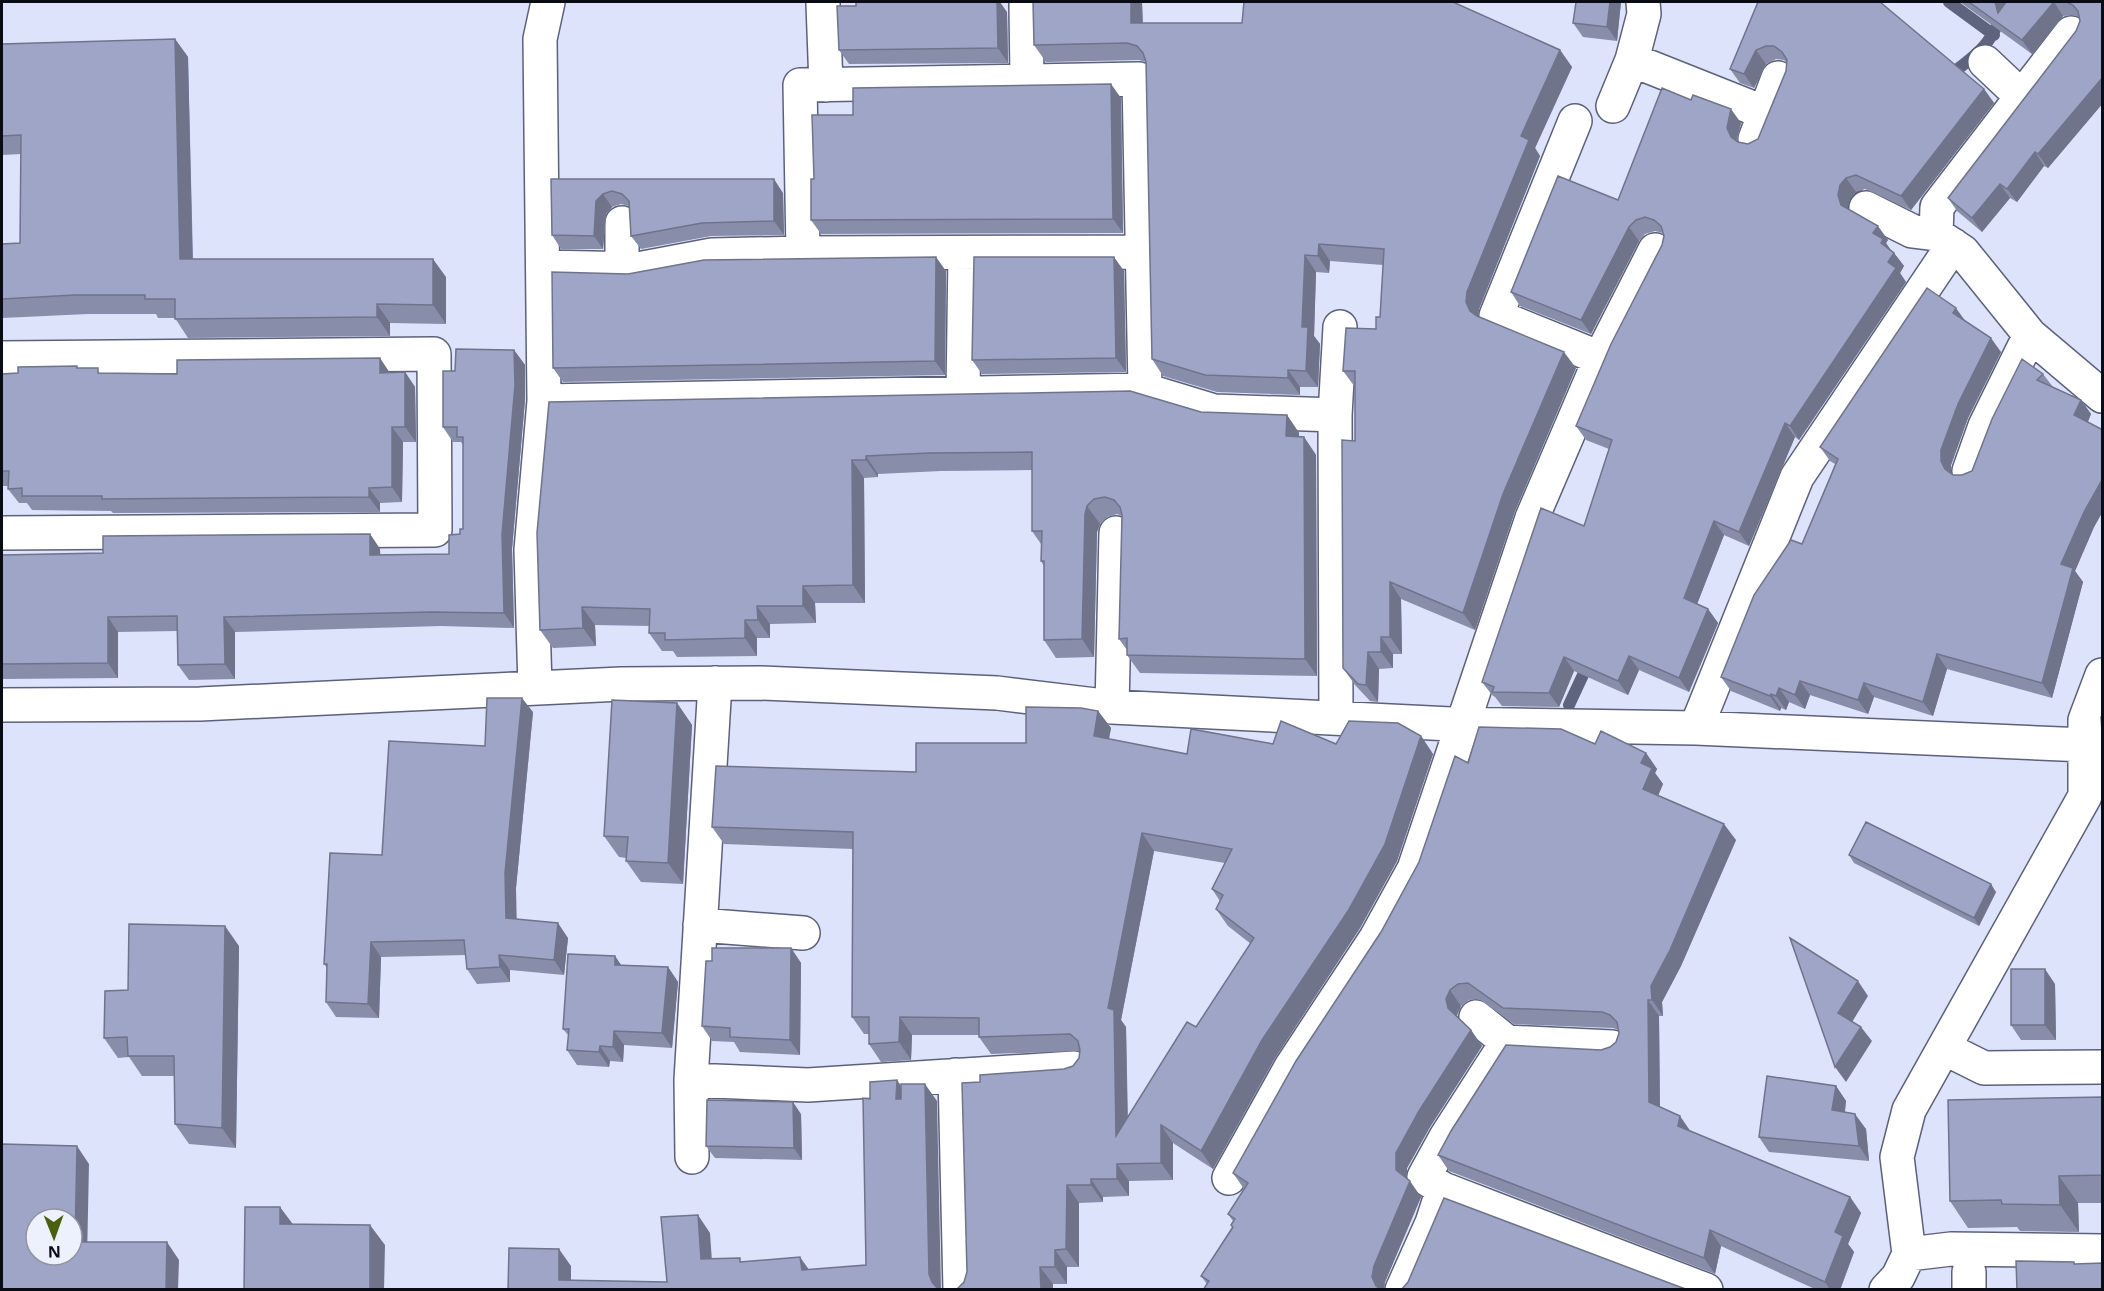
<svg xmlns="http://www.w3.org/2000/svg" width="2104" height="1291" viewBox="0 0 2104 1291" font-family="'Open Sans',sans-serif">
	<style>
		.lines { fill: none; stroke-linecap: round; stroke-linejoin: round }
		.stream { stroke: #5e647d; stroke-width: 12 }
		.minor-casing { stroke: #5c617b; stroke-width: 36 }
		.minor { stroke: #fff; stroke-width: 33 }
		.wall { fill: #888eaa; fill-rule: evenodd }
		.shaded-wall { fill: #6f748b }
		.building { fill: #9ea5c6; stroke: #6f748b; stroke-width: 1.5; fill-rule: evenodd }
	</style>
	<rect width="100%" height="100%" fill="#dde3fb"/>
	<g class="lines">
		<path class="stream" d="M1949,2l45,33
			M1947,77c36,-26 45,-34 60,-75
			M1841,217l19,-35
			M1569,705l20,-43"/>
		<defs>
			<path id="minor" d="M1643,2l1,12 -12,46 131,52
				M823,4l3,81
				M1026,5l1,76
				M1985,62l36,34
				M1613,106l19,-46
				M1575,121l-79,195 104,42
				M1755,139l23,-61
				M1866,208l46,23 24,3 27,18 67,83 72,61
				M1936,234l1,-27 134,-174
				M1142,252l-339,1 -3,-168 339,-6 6,311
				M545,267l93,2 74,-14 91,-2
				M622,268v-45
				M2,358l432,-4 1,176 -433,3
				M963,394l2,-141
				M544,401l601,-11 69,21 121,4
				M1969,471l16,-45 45,-91
				M535,688l-4,-138 13,-149 -4,-362 8,-37
				M2,705l198,-1 421,-20 139,-1 237,10 115,14 339,17 245,4 389,17
				M1112,707l4,-174
				M1336,718l-1,-303 5,-88
				M1696,728l101,-251 156,-232
				M700,925l103,8
				M1476,1017l31,25 105,5
				M1507,1042l-61,95 -22,40 19,12 263,101
				M1944,1048l40,20 118,-1
				M955,1075l5,215
				M691,1080l117,5 266,-17
				M692,1157l-1,-77 24,-397
				M1229,1178l62,-111 85,-129 38,-69 118,-351 72,-168 51,-100
				M1909,1254l42,-5 151,2
				M1969,1272v18
				M1402,1290l30,-67 11,-34
				M1886,1290l12,-13 11,-23 -12,-97 12,-47 176,-314v-76l17,-45"/>
		</defs>
		<use href="#minor" class="minor-casing"/>
		<use href="#minor" class="minor"/>
	</g>
	<path class="wall" d="M1142,2l1,21 417,27 12,17 -37,81 5,8 -61,153 -1,8 98,51 -61,143 -40,119 -74,-31 1,55h-9v14l-14,1 -1,33 -8,-1 -15,-16 -12,-17 12,-227v-54l-12,-16 33,-42 4,-12 3,-52 -53,-4 -1,12 -13,-1 -2,64 6,8 -2,43h-18v8l-83,-3 -54,-16 -11,-17 -6,-297 -7,-2 -93,2 -12,-17z
		M1621,2l-4,39 -34,-4 -10,-14z
		M1758,2l226,87 10,14 -83,107 -46,-21 -9,3 -6,7 -3,9 41,32 -2,3 4,7 4,3 10,13 -4,7 6,9 -107,158 -4,-3 -46,109 -25,-11 -27,69 11,5 10,14 -29,69 -50,-22 -11,25 -54,-24 -15,36 -57,-1 -7,-9 -3,-2 -10,-13 102,-156 25,-77 -23,-9 -10,-14 86,-181 2,-9 -1,-3 -8,-2 -10,3 -6,7 -48,93 -71,-28 -9,-14 107,-92 123,-77 -4,18 1,1 10,2 10,-5 28,-68v-9l-2,-2 -8,-1 -10,5 -12,24 -14,-5 -10,-14z
		M1960,2h42l1,4 3,-4h97v101l-55,65 -4,-2 -27,36 -7,-4 -28,34 -25,-21 -9,-13 128,-167 4,-10 -1,-4 -5,-2 -11,1 -31,38z
		M856,6l151,6 1,51 -159,1 -10,-14z
		M175,39l13,18 5,202 253,18v47l-56,-1v13l-202,2 -13,-20h-17l-2,-4h-68l-86,4v-74l18,-1 1,-89 -19,1v-110z
		M1121,98l2,135 -302,1 -10,-14 3,-41 39,-64z
		M551,179l232,14 1,42 -73,1 -70,13 -10,-13 -2,-30 -8,-2 -9,3 -6,7 -3,35h-42l-9,-14z
		M946,271l-1,104 -382,7 -10,-14 75,-94z
		M1124,271l2,101 -144,2 -10,-14z
		M1966,321l35,31 -33,66 -17,47v8l2,2h9l10,-4 20,-52 51,-45 10,13 28,13 10,14 -3,8 15,8v81l-9,16 -19,44 8,11 -31,116 -105,-29 -14,47 -59,-19 -6,17 -58,-19 -5,14 -16,-7 -3,8 -5,-2 -1,3 -49,-20 -10,-14 81,-133 33,-80 -5,-3 -10,-14z
		M514,350l11,15v35l-13,149 2,79 -73,-2 -206,6v47l-46,1 -11,-15v-34l-60,1v46l-116,1v-124l101,-2 267,-19 10,15v6l69,-1 14,-25v-84l-2,-3h-8l-10,-15 12,-56z
		M78,368l23,5 76,1 228,-2 10,15 1,55h-13l-1,60 -22,1v9l-267,1 -2,-2 -79,-1 -5,-7h-8l-11,-14v-3h-6v-112l16,-1z
		M549,402l652,10 86,3 12,18v4h5l12,18 1,221 -177,-3 -13,-18v-5l-8,-11 3,-123 -5,-2 -10,3 -7,7 -3,8 -3,125 -38,1 -12,-18v-74l-3,-5v-17l-9,-13v-61l-91,1 -63,3v3l-14,1 1,125h-50l1,20 -46,1v14h-13v18l-80,1 -4,-6h-11l-13,-18 1,-7 -55,-1 1,21 -43,2 -13,-18z
		M677,703l15,22 -9,159 -42,-2 -15,-21v-3l-7,-1 -15,-21z
		M1098,711l13,17 -2,11 78,15 86,-10h63l85,-8 12,18 -36,107 -37,67 -85,130 -62,111 -40,-26v37l-44,1v15l-26,1v5l-24,1v64h-12v17h-14l-96,5 7,-7 3,-10 13,-190 84,-13 9,-3 6,-8 1,-7 -89,3 -12,-17v-2h-67l-1,25 -30,2 -12,-18v-10h-5l-12,-17 1,-168 -129,-5 -12,-17 314,-84zM1154,851l71,12 -13,26 8,12 -4,8 12,17 23,18 -55,83 -68,91 -2,-91 -5,-7z
		M533,712l-17,176v31l52,19 -4,37 -54,-5v12l-33,2 -10,-15 -1,-14 -85,2 -2,61 -43,-1 -10,-15 1,-34 -3,-4 161,-218z
		M1595,744l51,9 11,16 -2,4 8,11 -5,12 78,44 -55,126 -19,36 1,14h-4l1,91 31,25 159,65 11,16 -13,31 6,8 -14,38h-23l-96,-44 -6,28 -266,-103 -11,-16 163,-105 9,-3 6,-5 3,-9v-3l-6,-2 -99,-4 -35,-25 -10,1 -8,6 -4,9 1,3 13,12 11,16 -52,81 -23,41v11l14,18 -36,85 -1,8h-181l4,-6 -6,-8 31,-49 -1,-2 2,-4 -5,-7 16,-25 -11,-16 148,-241 38,-70 49,-99z
		M1849,855l147,37 -17,34 -125,-63z
		M239,946l-3,202 -47,-4 -14,-20 -1,-48h-32l-13,-19 -11,1 -14,-20 24,-48z
		M791,948l10,15 -1,92 -60,-3 -6,-10 -22,-1 -10,-15 10,-65z
		M615,956l6,9 47,2 10,15 -6,66 -48,-3 -1,17 -13,-1 -1,6 -32,-2 -10,-15 2,-14 -6,-7z
		M2055,984l1,56h-35l-10,-15z
		M1836,1086l10,15 -1,11 21,17 3,32 -100,-9 -10,-15z
		M2103,1097v106h-25l1,29 -59,-1 -3,-4 -49,1 -18,-27z
		M801,1114l1,46 -87,-2 -9,-12z"/>
	<path class="shaded-wall" d="M997,2h3l7,10 1,51 -10,-15z
		M1131,2h11l1,38 -12,-17z
		M1610,2h11l-4,39 -10,-14z
		M1995,2h7l5,25 -9,-14z
		M2054,2l9,14 -31,38 -10,-14z
		M175,39l13,18 5,220 -13,-18z
		M1560,50l12,17 -37,81 5,8 -61,153 -1,10 -8,-8 -4,-9 1,-10 54,-156z
		M1756,50l10,14 -12,24 -10,-14z
		M2103,77v26l-55,65 -10,-14z
		M1111,84l10,14 2,135 -10,-14z
		M1984,89l10,14 -83,107 -10,-14z
		M1731,109l10,14 -5,18 -5,-4 -4,-9z
		M2035,152l9,14 -27,36 -10,-13z
		M1846,178l10,14 -6,7 -3,10 -6,-4 -3,-10 2,-10z
		M774,179l9,14 1,42 -10,-14z
		M2000,184l10,14 -28,34 -10,-14z
		M603,194l9,13 -6,7 -3,35 -9,-13 2,-35z
		M1878,226l10,14 -2,3 7,10 -3,4 -17,-24z
		M1629,227l10,14 -48,93 -10,-14z
		M1319,244l11,17 -1,12 -11,-17z
		M1894,253l10,13 -4,7 6,9 -107,158 -9,-14z
		M1305,255l11,17 -2,64 6,8 -2,43 -12,-16 -4,-44z
		M936,257l10,14 -1,104 -10,-14z
		M1114,257l10,14 2,101 -10,-14z
		M433,259l13,18v47l-13,-19z
		M377,304l13,19v13l-13,-19z
		M1956,308l10,14 -13,-9z
		M1991,338l10,14 -33,66 -17,47v10l-6,-6 -4,-8v-11l17,-46z
		M514,350l11,15v35l-13,149 2,79 -10,-15 -2,-79z
		M1564,352l12,16 -61,143 -40,119 -12,-17 40,-119z
		M380,358l10,15h-10z
		M1288,370l12,17v8l-12,-17z
		M405,372l10,15 1,55 -11,-15z
		M2081,400l10,14 -7,16 -10,-15z
		M1287,415l12,18v21l-13,-18z
		M1785,423l10,14 -46,109 -10,-14z
		M392,427l11,15 -1,60 -10,-15z
		M1304,437l12,18 1,221 -12,-17z
		M866,456l12,18v3l-12,-17z
		M852,460l12,18 1,125 -12,-18z
		M2103,478v33l-9,16 -19,44 8,11 -31,116 -10,-15 19,-119 23,-52z
		M369,488l11,15v9l-11,-15z
		M1087,506l13,18 -3,8 -3,125 -12,-18 3,-125z
		M1714,521l10,14 -30,77 -10,-14z
		M370,534l10,15 1,21 -11,-15z
		M1390,582l11,17 1,55 -12,-17z
		M803,586l12,17 1,20 -13,-17z
		M757,606l13,18v14l-12,-18z
		M582,607l13,18 1,21 -13,-18z
		M1708,609l10,14 -29,69 -10,-14z
		M108,617l10,15v46l-10,-15z
		M224,617l11,15v47l-10,-15z
		M745,620l12,18v18l-12,-18z
		M1381,637l12,17v14l-12,-16z
		M1368,652l11,17 -1,33 -12,-17z
		M1937,654l10,15 -14,47 -10,-14z
		M1629,656l10,14 -11,25 -10,-14z
		M1564,657l10,14 -15,36 -10,-14z
		M1800,681l10,14 -5,14 -10,-14z
		M1864,683l10,14 -6,17 -10,-14z
		M1779,688l10,14 -3,8 -10,-14z
		M1771,694l10,14 -1,3 -10,-15z
		M522,698l11,14 -17,176 1,45 -11,-15 -1,-45z
		M677,703l15,22 -9,159 -15,-21z
		M1098,711l13,17 -5,25 -12,-17z
		M1421,736l12,18 -36,107 -37,67 -85,130 -62,111 -12,-18z
		M1646,753l11,16 -2,4 8,11 -9,21 -11,-16 -2,-26z
		M1724,824l12,16 -55,126 -19,36 1,14 -11,-16 -1,-14z
		M1142,833l12,18 -33,169 5,7 2,127 -12,-18 -8,-128z
		M1991,884l5,8 -17,34 -5,-8z
		M558,923l10,15 -4,37 -10,-15z
		M225,926l14,20 -3,202 -14,-20z
		M371,942l10,15 -2,61 -11,-14z
		M791,948l10,15 -1,92 -10,-15z
		M499,955l11,15v12l-10,-15z
		M615,956l10,15 -10,-6z
		M668,967l10,15 -6,66 -10,-15z
		M2045,969l10,15 1,56 -11,-15z
		M1858,981l10,15 -19,31 -11,-14z
		M1450,990l11,16 -4,9 2,9 -11,-16 -2,-9z
		M1648,1000l11,16 1,102 -11,-16z
		M900,1017l12,18 -1,25 -12,-18z
		M1861,1027l11,14 -26,41 -11,-15z
		M1471,1030l11,16 -52,81 -23,41v18l-11,-16v-17l23,-42z
		M614,1031l10,14 -1,17 -10,-15z
		M600,1046l10,15 -1,6 -10,-15z
		M897,1080l12,17 -1,20 -12,-18z
		M925,1084l12,17 4,189h-4l-5,-8 -3,-8z
		M1836,1086l10,15 -3,24 -11,-15z
		M793,1102l8,12 1,46 -8,-12z
		M1855,1114l11,15 3,32 -10,-15z
		M1680,1116l11,16 -13,-6z
		M1161,1125l12,18v37l-12,-17z
		M77,1146l12,18 -2,95 -12,-17z
		M1117,1164l12,17v15l-12,-17z
		M2059,1176l19,27 1,29 -19,-27z
		M1091,1179l12,18v5l-12,-17z
		M1410,1181l11,16 -36,85 -1,8h-5l-7,-13 2,-11z
		M1067,1185l12,18v64l-13,-18z
		M1850,1197l11,16 -13,31 6,8 -14,38h-10l-5,-8 10,-50z
		M280,1207l15,20 -15,-3z
		M698,1215l12,18 3,43 -12,-17z
		M370,1225l15,20 -1,45h-14z
		M1710,1230l11,16 -6,28 -11,-16z
		M167,1242l12,18 -1,30h-12z
		M559,1249l12,17v24l-12,-10z
		M1055,1250l12,17v17l-12,-17z
		M800,1257l12,17 -10,-4z
		M1040,1267l13,17v6h-12z"/>
	<path class="building" d="M856,2h141l1,46 -159,2 -2,-44h19z
		M1033,2h98v21h111l2,-21h209l107,48 -39,86 8,4 -62,152 -1,10 4,9 7,5 87,36 -61,142 -40,119 -73,-31v55h-9v15h-13l-2,33 -8,-1 -15,-16 -1,-228 13,1v-70h-12l3,-43 30,1v-12h4l4,-68 -65,-5 -1,12 -13,-1 -3,72h6l-2,44 -18,-1v8l-83,-3 -53,-16 -6,-297 -3,-9 -6,-7 -10,-3 -93,2z
		M1576,2h34l-3,25 -34,-4z
		M1758,2h122l104,87 -83,107 -45,-21 -10,3 -6,7 -2,10 3,10 37,21 -5,7 10,6 -2,4 13,10 -6,9 8,6 -106,158 -5,-3 -46,109 -25,-11 -30,77 24,11 -29,69 -50,-22 -11,25 -54,-24 -15,36 -57,-1 2,-5 -12,-5 59,-174 43,18 28,-86 -36,-14 35,-82 51,-99 2,-9 -3,-10 -7,-6 -9,-3 -9,3 -7,7 -48,93 -70,-28 47,-116 60,24 44,-112 29,12 2,-5 38,14 -4,19 4,9 7,5 10,2 10,-5 28,-68 1,-11 -5,-8 -8,-6h-8l-10,4 -12,24 -14,-5z
		M1969,2h26l3,11 8,-11h52h-4l-32,38z
		M2066,2h37v75l-65,77 -3,-2 -28,37 -7,-5 -28,34 -24,-20 128,-167 4,-10 -2,-10 -5,-6z
		M175,39l5,220h253v46l-56,-1v13l-202,2v-20h-30v-4h-70l-73,4v-55l18,-1 1,-108 -19,1v-92z
		M1111,84l2,135 -302,1v-41h3l-2,-64h41v-27z
		M551,179h223v42l-72,2 -71,13 -2,-35 -7,-7 -10,-3 -9,3 -7,7 -2,35 -42,-1z
		M936,257l-1,104 -382,7 -1,-96 76,2 76,-14z
		M974,257h140l2,101 -144,2z
		M1927,288l29,20 -3,5 38,25 -33,66 -17,46v11l4,8 8,6h9l10,-4 20,-52 30,-60 21,15 -6,6 44,20 -7,15 29,15v48l-19,34 -23,52 12,4 -31,115 -105,-29 -14,48 -59,-19 -6,17 -58,-19 -5,14 -16,-7 -3,8 -5,-2 -1,2 -49,-19 33,-82 37,-55 11,4 36,-85 -18,-12z
		M456,349l58,1 1,35 -13,149 2,79 -74,-1 -206,5 1,47 -47,1 -1,-49 -69,1v46l-106,1v-109l101,-2v-17l267,-2v21l79,-1v-19l11,-1v-5h3v-92h-6v-10h-14v-56h12z
		M380,358v15l25,-1v55h-13v60l-23,1v9l-267,2v-3h-80v-8l-14,1 1,-18h-7v-97l16,-1v-6l59,-1v2h21v5l79,1v-14z
		M1130,391l71,21 86,3 -1,21 18,1 1,222 -178,-4v-17l-8,1 3,-124 -2,-8 -6,-7 -9,-3 -11,2 -7,7 -2,8 -3,125 -38,1v-79h-3l1,-30h-10v-79l-103,1 -63,3v4h-14l1,125 -50,1v20h-46l1,14h-13v18l-80,2v-7h-16l1,-24 -68,-2 1,21 -43,2 -3,-97 12,-131z
		M487,698h35l-17,175 1,45 52,5 -4,37 -55,-5 1,12 -33,2 -3,-29 -93,2 -3,62 -42,-2 1,-38h-3l6,-111 52,2 7,-114 96,5z
		M612,700l65,3 -9,160 -42,-2 2,-24 -24,-1z
		M1026,707l55,1 17,3 -4,25 93,18 4,-25 82,15 8,-23 55,23 13,-23 49,2 23,13 -36,108 -37,67 -86,129 -61,111 -40,-26v38l-44,1v15h-26v6h-24l-1,64 -11,1v17h-15l1,23h-86l2,-1 7,-7 3,-10 -5,-189 18,-1v-7l84,-6 9,-3 6,-8 1,-8 -2,-9 -8,-7 -91,3v-19l-79,-1 -1,25 -30,2v-27h-17l1,-185 -141,-5 4,-61 200,6v-29h110zM1142,833l90,16 -20,40 11,6 -7,14 38,29 -58,89 -9,-5 -71,114 -2,-126 -6,-2z
		M2103,716v30l-2,-29z
		M1479,727l82,2 34,15 6,-13 45,22 -5,10 11,5 -9,21 81,35 -54,126 -19,36 1,14h-4l1,102 31,14 -2,10 172,71 -15,35 8,4 -18,46 -115,-52 -6,28 -266,-103 13,-24 55,-86 95,5 9,-3 6,-5 3,-9 -2,-11 -7,-7 -8,-3 -99,-4 -35,-25 -10,1 -8,6 -4,9 2,9 23,22 -52,81 -23,42v17l14,11 -36,85 -2,11 4,9 5,4h-178l6,-9 -8,-5 32,-49 -2,-2 4,-6 -7,-5 20,-31 -15,-10 63,-112 85,-129 38,-70 36,-106 13,7z
		M1866,822l125,62 -17,34 -125,-63z
		M129,924l96,2 -3,202 -47,-4 -1,-68h-46l-1,-19 -23,1 1,-47 23,-1z
		M1790,938l68,43 -20,32 23,14 -26,40z
		M712,948h79l-1,92 -60,-3v-9l-28,-2 4,-65h6z
		M568,954l47,2v9l53,2 -6,66 -48,-2 -1,16 -13,-1 -1,6 -32,-2 2,-21h-6z
		M2011,969h34v56h-34z
		M1767,1076l69,10 -4,24 23,4 4,32 -100,-9z
		M897,1080l-1,19h5v-15h24l4,190 3,8 6,7 3,1h-433l1,-42 50,1v31l108,2 -6,-65 37,-2 3,44 39,-1v4l60,-5 2,13 64,-5 -3,-167 7,1v-17z
		M2103,1097v78l-44,1 1,29 -58,-1 -1,-4 -51,1 -2,-101z
		M707,1100l86,2 1,46 -88,-2z
		M2,1144l75,2 -2,96h92l-1,48h-164zM36,1219h36v36h-36z
		M1444,1198l244,92h-287l7,-8z
		M245,1207h35v17l90,1v65h-126z
		M2016,1261l58,1v2l29,-1v27h-86z"/>
	<rect width="2104" height="1291" fill="none" stroke="#090b15" stroke-width="6"/>
	<g transform="translate(54 1237) rotate(179)"><circle r="28" fill="#edf0fd" stroke="#9294a0" stroke-width="1.5"/>
	<path d="M0-4.5L10 22L0 15L-10 22Z" fill="#49610f"/>
	<text y="-9" font-size="16" font-weight="bold" text-anchor="middle" fill="#090b15">N</text>
	</g>
</svg>
